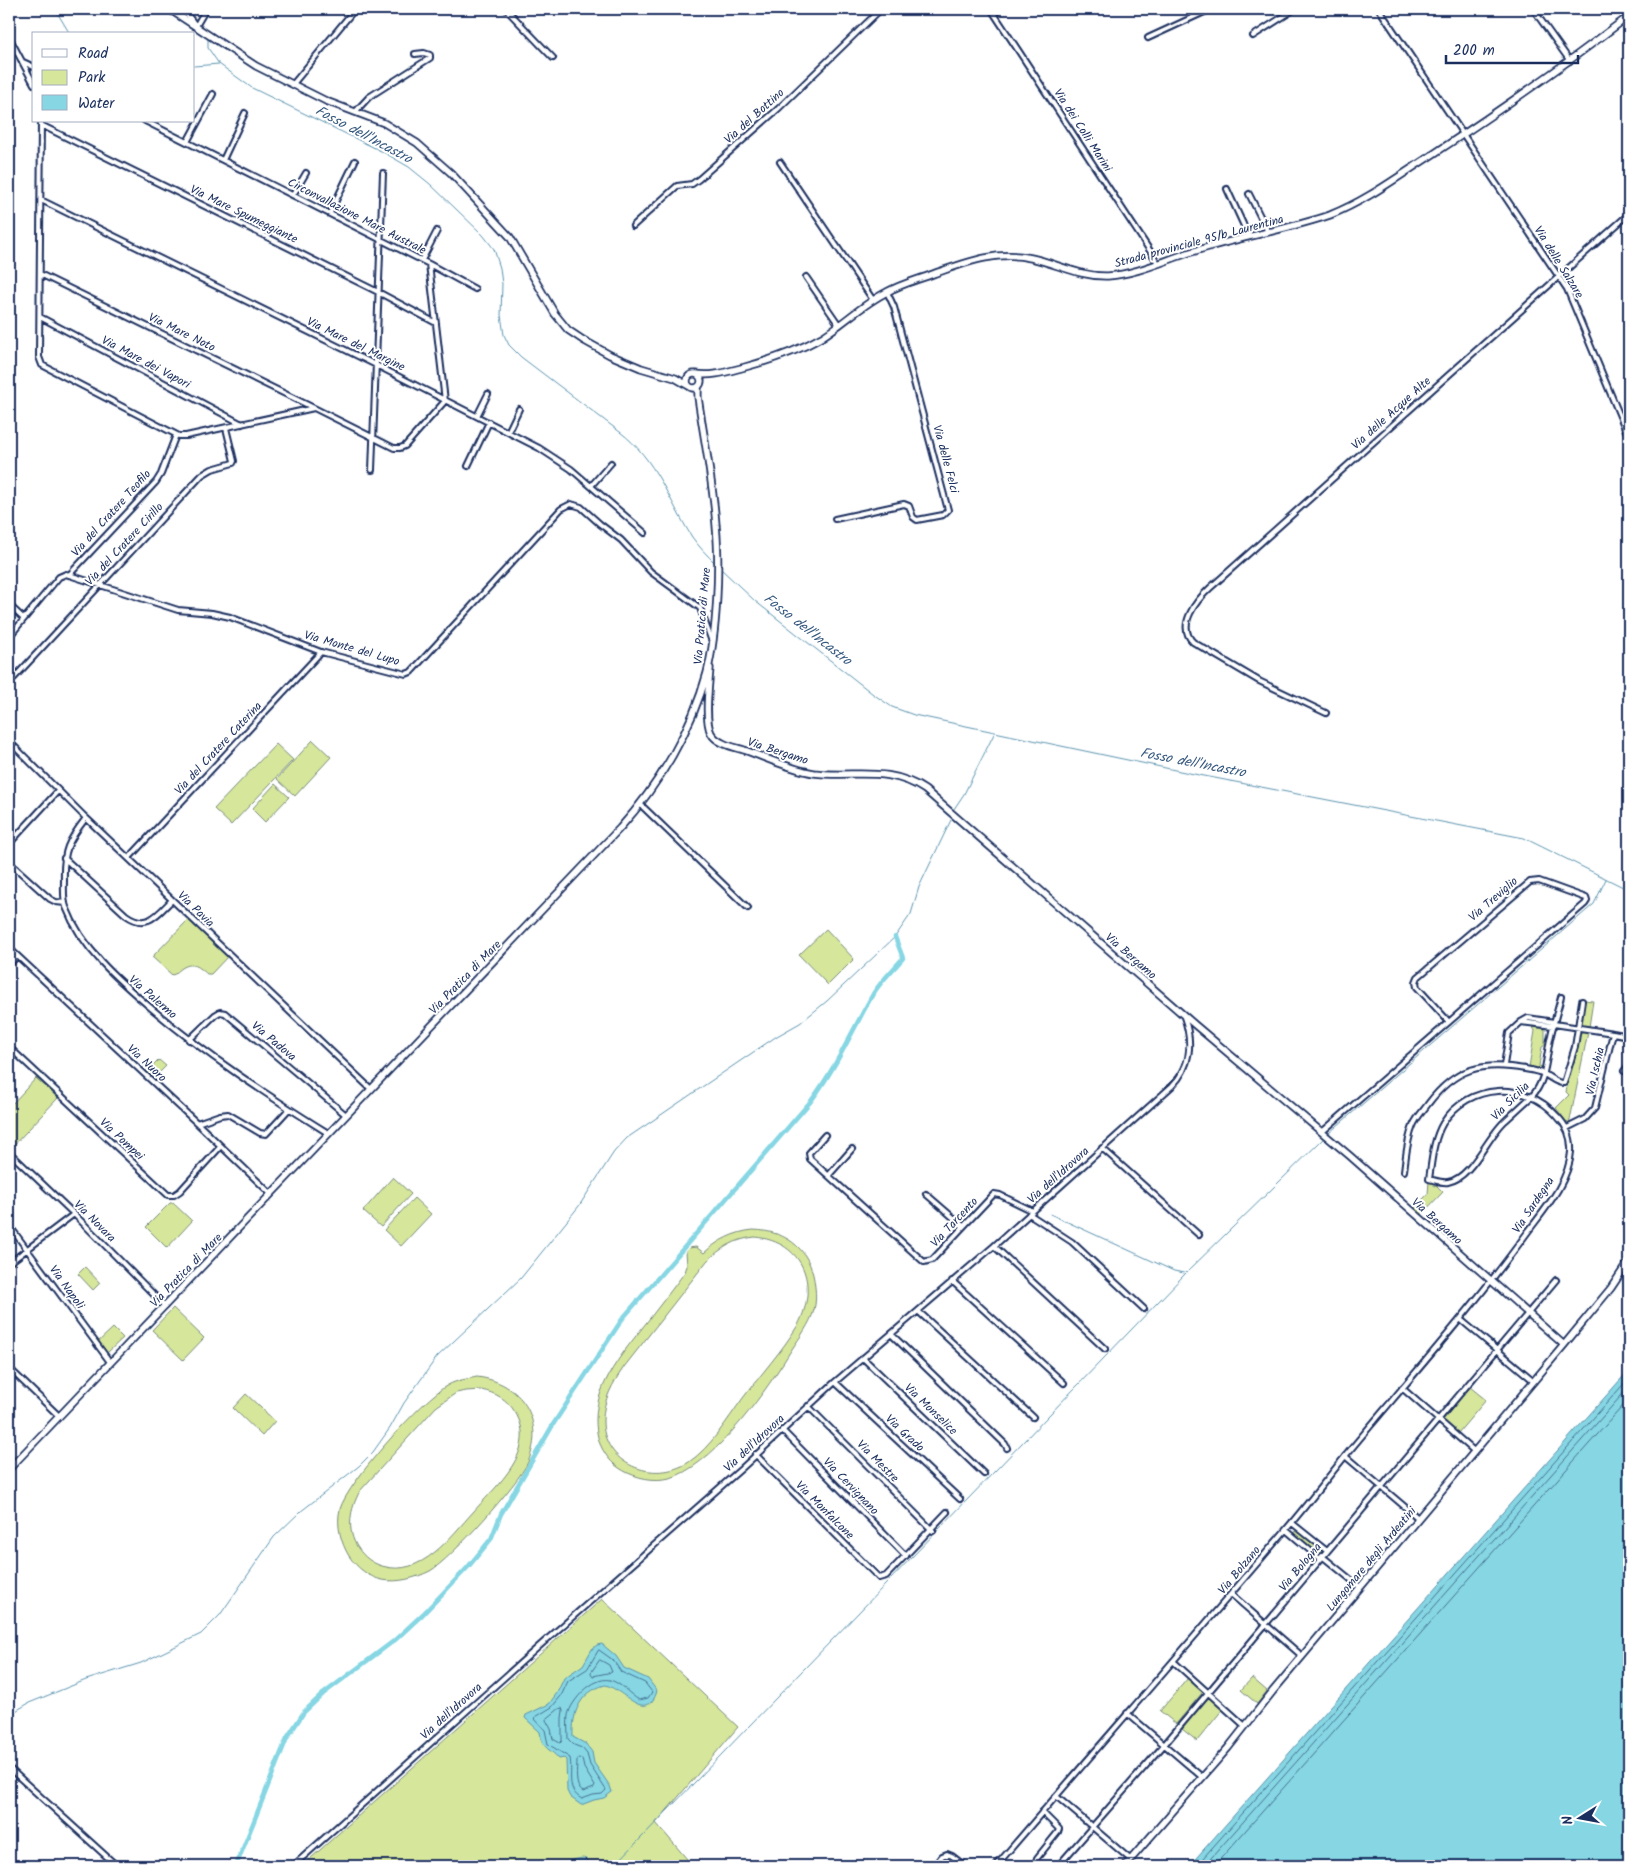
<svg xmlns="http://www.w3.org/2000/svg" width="1638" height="1875" viewBox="0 0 1638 1875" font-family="Kalam,sans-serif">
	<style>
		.green { fill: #d6e79b; stroke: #788b7c; fill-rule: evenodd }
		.water { fill: #86d6e3; stroke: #5b93ae }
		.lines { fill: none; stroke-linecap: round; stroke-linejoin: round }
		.shore { stroke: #467293; stroke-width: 1 }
		.stream { stroke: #5b93ae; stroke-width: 1 }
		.canal { stroke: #86d6e3; stroke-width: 4.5 }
		.street-casing { stroke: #1b2f5e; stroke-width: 8 }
		.secondary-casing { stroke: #1b2f5e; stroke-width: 9 }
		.street { stroke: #fff; stroke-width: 4 }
		.secondary { stroke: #fff; stroke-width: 5.5 }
		.labels { text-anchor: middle; stroke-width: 4; stroke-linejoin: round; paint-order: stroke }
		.street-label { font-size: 12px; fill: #1b2f5e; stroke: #fff }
		.water-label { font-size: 14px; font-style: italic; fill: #36597f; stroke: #fff }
	</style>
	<rect width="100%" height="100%" fill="#fff"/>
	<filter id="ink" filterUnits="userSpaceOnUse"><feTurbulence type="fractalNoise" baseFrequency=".02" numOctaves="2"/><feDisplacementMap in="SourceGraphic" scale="10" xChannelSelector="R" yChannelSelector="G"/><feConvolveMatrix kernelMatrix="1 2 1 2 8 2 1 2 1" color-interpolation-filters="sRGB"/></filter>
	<g filter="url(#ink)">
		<path class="green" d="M313,740l18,17 -36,39 -18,-17z
			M276,744l17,16 -62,65 -17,-16z
			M275,784l14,13 -24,25 -13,-13z
			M188,920l40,36 -17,18h-4c-8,-7 -14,-13 -25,-6 -5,3 -5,6 -10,7l-20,-18z
			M826,929l28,30 -26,26 -29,-30z
			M1584,1000l9,1 -4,26 -10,-2z
			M1533,1027l12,2v16l-3,2 -3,19 3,1 -3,2 -10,-2 6,-36z
			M1580,1030l8,2 -19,93 -13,-17 13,-13 -3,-3 5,-29 6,-13z
			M159,1060l7,6 -13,13 -7,-6z
			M36,1078l22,20 -47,50 -2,-2v-46l4,3z
			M393,1177l18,17 -30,33 -18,-16z
			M1429,1181l5,1v4l2,-1 7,7 -23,24 -7,-7 15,-15z
			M414,1198l17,16 -30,32 -17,-16z
			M170,1203h3l19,18 -25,27 -21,-21z
			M753,1230c36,1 59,21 62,57 1,7 1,15 -1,23 -4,14 -14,27 -22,39 -25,40 -71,108 -116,127 -15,6 -33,4 -48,-3 -13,-6 -22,-15 -28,-29 -6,-16 -5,-36 1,-52 8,-22 24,-42 38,-60 16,-20 31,-40 46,-60l2,-6 -1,-15 3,-3 7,-1 8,6c14,-13 30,-21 49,-23zM755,1237c49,5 64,48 43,88 -16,26 -37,49 -55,73 -16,22 -32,49 -54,64 -35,23 -87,2 -86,-42 0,-20 10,-37 21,-53l83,-106c14,-13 28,-22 48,-24z
			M85,1267l15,16 -7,7 -15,-16z
			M173,1308l31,30 -21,22 -31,-30z
			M113,1328l10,10 -16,15 -10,-10z
			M477,1377c44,5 69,43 51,85 -9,21 -78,98 -98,109 -14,7 -32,12 -48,9 -13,-3 -25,-12 -33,-24 -8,-13 -13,-31 -9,-47 8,-27 83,-111 108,-124 9,-5 19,-6 29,-8zM481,1390c15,3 26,9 34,22 24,38 -18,73 -41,99 -24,26 -52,67 -92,55 -10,-3 -18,-9 -24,-18 -12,-18 -8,-39 2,-57l76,-84 20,-14 10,-2z
			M1470,1387l16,13 -28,33 -15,-13z
			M246,1394l29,27 -13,15 -29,-28z
			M1297,1530l25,20 -3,4 -25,-20z
			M602,1599l136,128 -82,96 37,43h-391z
			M1188,1678l15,14 -27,32 -16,-13z
			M1252,1678l15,13 -10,13 -16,-14z
			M1208,1696l15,13 -26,32 -15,-12z"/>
		<path class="water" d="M1629,1370v496h-440z
			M602,1644l14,12 8,12 24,11 9,12c-10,34 -35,-3 -52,-6 -25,7 -33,27 -32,52l13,7 6,8 2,11 16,23 2,6 -8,6 -10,2 -13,5 -11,-8 -3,-6 -1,-31 -2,-2 -5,1c-10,-12 -17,-9 -19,-27l-15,-14 1,-3 23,-11 8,-11 7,-15 19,-13 9,-16 5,-4z
			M583,1858l5,2 3,6h-29l10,-6z"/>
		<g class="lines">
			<path class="shore" d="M599,1650l14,10 8,12 24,11 7,9 -4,6 -9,2c-10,-6 -18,-17 -29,-20 -17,-4 -39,21 -42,35 -1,7 0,17 0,24l6,6 8,3 5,6 3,11 16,25 -4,4 -9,1 -11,4c-17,-9 -9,-26 -12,-41l-22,-14 -3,-14 -11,-12 18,-11 9,-11 7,-15 19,-12z
				M600,1660l9,5 3,7 -19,4 -2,-3z
				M559,1709l3,-1 1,3 -1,7v23l-2,2 -7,-4 -2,-10 -5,-9z
				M579,1758l3,1 2,9 11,18 -1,2 -11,4c-9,-5 -6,-22 -6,-31z
				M1196,1866l433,-488
				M1204,1866l425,-479
				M1214,1866l415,-467"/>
			<path class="stream" d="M50,9l8,5 12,20
				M208,39v9l11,16
				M194,66l25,-2 33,24 131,64 26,15 21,17 53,51 11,14 6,19 2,16 -1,31 3,20 5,10 12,12 99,75c36,27 49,69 72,105 7,10 15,18 24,27
				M720,568l35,33 118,93 19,13 22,8 280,59 330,64 105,52
				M954,809l10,-15 30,-60
				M1329,1133l265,-229 12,-25
				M1050,1214l124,57 10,2
				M9,1715l20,-12 57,-23 55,-17 60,-29 19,-19 54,-78 26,-25 59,-46 14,-14 17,-24 14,-25 33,-46 84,-79 58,-72 35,-54 13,-14 150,-102 23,-13 27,-22 68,-64 16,-23 8,-27 32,-67
				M614,1866l571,-592 138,-135"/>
			<path class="canal" d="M236,1866l51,-128 17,-26 19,-18 72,-54 28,-26 45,-47 23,-28 10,-25 53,-91 69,-105 188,-217c26,-35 41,-70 62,-107 8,-13 20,-24 30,-36l-8,-21"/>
			<defs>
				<path id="street" d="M183,9l13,17 10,-17
					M506,9l47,49
					M991,9l167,254
					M1379,9l188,280 62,149
					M1533,9l37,52
					M1253,36l42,-27
					M9,37l25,47
					M1148,38l63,-29
					M23,62l11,5
					M293,84l62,-75
					M356,111l13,-14 61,-39v-3l-6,-2 -9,1
					M41,121l-2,236 3,8 137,71h7l128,-28 80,40h6l5,-2 40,-45 -16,-137 -284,-143
					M41,125l337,167 58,31
					M187,142l26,-48
					M223,160l22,-47
					M780,162l93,138
					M1227,189l22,48
					M1249,194l19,38
					M293,195l13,-22
					M41,200l335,165 163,83 32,21 74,64
					M330,213l25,-52
					M633,226l44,-40 15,-2 7,-5 79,-70 103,-100
					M422,260l15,-29
					M429,264l46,25
					M40,274l274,134
					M806,277l33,48
					M40,317l202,107
					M477,416l11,-22
					M508,432l11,-23
					M468,466l21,-44
					M372,470l11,-297
					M591,486l20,-23
					M835,519l69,-15 5,2 4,11 4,3 26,-5 5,-5 -54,-203 -7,-15
					M69,575l87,-93 5,-8 15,-39
					M9,605l15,14
					M9,637l50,-60 7,-3 112,36 34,3 18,4 91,35 85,22 5,-2 150,-163 10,-5 10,3 19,17 21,16 30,32 49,36 12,34
					M14,678l188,-203 10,-6 21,-6 1,-2 -8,-33
					M1326,713l-67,-32 -66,-39c-17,-17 4,-42 17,-54l419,-374
					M9,741l75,75 287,273
					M640,804l108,104
					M86,818c-18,23 -23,33 -22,62 0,9 -1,19 2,27 16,42 52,73 85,101 55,47 116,87 177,125
					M9,844l49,-53
					M64,858l62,57c21,15 31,0 46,-15
					M129,858l192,-206
					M9,862l41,37 6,3 9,1
					M9,948l188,175 74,71
					M9,965l8,-9
					M1554,1024l59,9 -18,75 -10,11 -18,9
					M1553,1026l-32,-4 7,-4 26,4
					M1613,1033l16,3
					M189,1040l26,-25 5,-3 5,1 121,102
					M9,1047l159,148h6l6,-4 41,-45
					M1504,1065l5,-32 12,-11
					M1624,1071l5,-6
					M197,1123l23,-8 8,-1 32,19 6,1 23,-25
					M1322,1132l263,-228 2,-3 -1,-3 -47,-17 -9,1 -112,95 -2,5 1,5 32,35
					M825,1135l-16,18 1,6 114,103 8,-2 62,-66 6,1 33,16
					M1102,1148l97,87
					M9,1152l65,62 91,92
					M1404,1171c2,-15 3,-31 9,-45 3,-8 10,-15 15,-22 27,-36 54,-43 97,-35 6,1 13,2 19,5 6,3 13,10 20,9l11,-36 7,-46
					M829,1175l23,-26
					M926,1194l37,32
					M1029,1214l43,28 72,67
					M9,1225l101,137
					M994,1246l111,103
					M9,1263l65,-49
					M952,1281l112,102
					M918,1311l115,106
					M1460,1319l74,62
					M891,1334l114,110 2,4
					M863,1358l121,116
					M9,1368l50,48
					M835,1382l125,117
					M1402,1388l72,63
					M808,1406l125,125
					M782,1430l124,126
					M755,1454l124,124 7,-2 61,-64
					M1345,1456l73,62
					M1292,1523l35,28
					M1286,1530l34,29
					M1322,1556l38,31
					M1231,1594l71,62
					M1173,1661l72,65
					M1127,1713l75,64
					M9,1768l108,98
					M1056,1796l75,64
					M293,1866l251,-224 197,-173 94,-87 159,-136 178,-160c19,-19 21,-44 12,-69
					M934,1866l8,-10 5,-2 5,2 13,10
					M996,1866c95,-111 192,-221 287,-333 25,-29 48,-60 73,-90 58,-69 118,-137 171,-210 17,-23 42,-51 44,-81 1,-15 -4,-26 -14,-36 -31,-36 -89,-33 -114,7 -10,17 -11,37 -14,56 5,1 13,4 19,3 24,-4 40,-47 58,-62l25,-23c16,-15 15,-43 20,-62 3,-13 7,-26 10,-38
					M1040,1866l-4,-4 1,-4 21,-26 1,-3 -17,-17
					M1058,1866l106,-121 392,-465"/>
				<path id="secondary" d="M169,9l87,57 70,35 58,22 33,20 34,30 59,64 45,77 13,16 15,10 27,15 31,13 34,10 14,8
					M687 381a7 7 0 1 1 14 0a7 7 0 1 1-14 0Z
					M696,374c17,3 33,-3 49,-7 26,-7 53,-16 77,-30 22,-14 41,-33 65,-45 14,-8 30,-12 46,-18 32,-11 63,-24 98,-16 27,6 50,19 77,18 30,-2 59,-17 87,-25 45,-14 91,-21 135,-36 36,-14 69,-39 102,-60 67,-44 133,-90 197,-139
					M710,668c-1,16 -6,52 1,65 6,11 23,14 33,17 23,8 46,19 70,23 39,5 75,-8 111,17l270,235 155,131 214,189
					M9,1469l611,-641c39,-43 72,-99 87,-155 10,-40 13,-106 9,-148 -3,-43 -12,-86 -18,-128v-10
					M1125,1866l103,-118 45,-57 291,-346 47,-57 18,-27"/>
			</defs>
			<use href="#street" class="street-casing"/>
			<use href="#secondary" class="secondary-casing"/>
			<use href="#street" class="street"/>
			<use href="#secondary" class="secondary"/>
		</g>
	</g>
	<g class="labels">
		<g class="street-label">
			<text transform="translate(754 116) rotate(-42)" y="4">Via del Bottino</text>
			<text transform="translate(1083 130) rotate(57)" y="4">Via dei Colli Marini</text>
			<text transform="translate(244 214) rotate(26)" y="4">Via Mare Spumeggiante</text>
			<text transform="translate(357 216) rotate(27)" y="4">Circonvallazione Mare Australe</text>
			<text transform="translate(1199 241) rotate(-15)" y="4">Strada provinciale 95/b Laurentina</text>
			<text transform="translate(1559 262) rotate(58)" y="4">Via delle Salzare</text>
			<text transform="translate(182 332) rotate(26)" y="4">Via Mare Noto</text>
			<text transform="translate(356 344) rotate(26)" y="4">Via Mare del Margine</text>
			<text transform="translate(146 362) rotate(28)" y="4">Via Mare dei Vapori</text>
			<text transform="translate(1391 413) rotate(-42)" y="4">Via delle Acque Alte</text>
			<text transform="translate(946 459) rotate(75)" y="4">Via delle Felci</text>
			<text transform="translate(111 513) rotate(-48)" y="4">Via del Cratere Teofilo</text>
			<text transform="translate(124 544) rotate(-47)" y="4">Via del Cratere Cirillo</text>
			<text transform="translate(702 616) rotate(-85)" y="4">Via Pratica di Mare</text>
			<text transform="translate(352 648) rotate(16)" y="4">Via Monte del Lupo</text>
			<text transform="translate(218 748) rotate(-47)" y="4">Via del Cratere Caterina</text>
			<text transform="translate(778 751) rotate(18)" y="4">Via Bergamo</text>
			<text transform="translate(1493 899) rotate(-41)" y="4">Via Treviglio</text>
			<text transform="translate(196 909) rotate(44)" y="4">Via Pavia</text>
			<text transform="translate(1131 956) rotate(41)" y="4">Via Bergamo</text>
			<text transform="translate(465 977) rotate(-46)" y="4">Via Pratica di Mare</text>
			<text transform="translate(153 997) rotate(41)" y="4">Via Palermo</text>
			<text transform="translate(274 1041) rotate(40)" y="4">Via Padova</text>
			<text transform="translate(147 1063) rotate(43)" y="4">Via Nuoro</text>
			<text transform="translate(1595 1071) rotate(-77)" y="4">Via Ischia</text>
			<text transform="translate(1510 1101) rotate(-45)" y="4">Via Sicilia</text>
			<text transform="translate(122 1139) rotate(43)" y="4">Via Pompei</text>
			<text transform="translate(1058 1175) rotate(-42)" y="4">Via dell'Idrovora</text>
			<text transform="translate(1533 1205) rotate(-56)" y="4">Via Sardegna</text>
			<text transform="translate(95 1221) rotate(45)" y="4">Via Novara</text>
			<text transform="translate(1437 1221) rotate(42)" y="4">Via Bergamo</text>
			<text transform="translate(954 1222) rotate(-47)" y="4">Via Tarcento</text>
			<text transform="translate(186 1270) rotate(-46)" y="4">Via Pratica di Mare</text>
			<text transform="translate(67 1287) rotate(54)" y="4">Via Napoli</text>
			<text transform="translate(931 1409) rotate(44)" y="4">Via Monselice</text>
			<text transform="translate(905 1433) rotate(43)" y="4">Via Grado</text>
			<text transform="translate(754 1443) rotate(-43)" y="4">Via dell'Idrovora</text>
			<text transform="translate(878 1461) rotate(45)" y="4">Via Mestre</text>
			<text transform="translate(851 1486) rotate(46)" y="4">Via Cervignano</text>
			<text transform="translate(825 1510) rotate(45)" y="4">Via Monfalcone</text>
			<text transform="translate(1371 1559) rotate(-50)" y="4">Lungomare degli Ardeatini</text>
			<text transform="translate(1300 1567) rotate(-50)" y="4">Via Bologna</text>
			<text transform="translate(1239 1570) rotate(-50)" y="4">Via Bolzano</text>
			<text transform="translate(451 1711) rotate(-42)" y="4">Via dell'Idrovora</text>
		</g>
		<g class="water-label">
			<text transform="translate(364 134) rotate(28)" y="5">Fosso dell'Incastro</text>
			<text transform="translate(808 629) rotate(38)" y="5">Fosso dell'Incastro</text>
			<text transform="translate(1193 762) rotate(11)" y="5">Fosso dell'Incastro</text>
		</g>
	</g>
	<rect width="1638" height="1875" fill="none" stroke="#fff" stroke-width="30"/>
	<rect x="15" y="15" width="1608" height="1845" fill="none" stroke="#1b2f5e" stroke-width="2" filter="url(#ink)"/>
	<rect x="32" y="32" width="162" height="90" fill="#ffffff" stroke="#a4acbf"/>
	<rect x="42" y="49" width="25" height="8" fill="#ffffff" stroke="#a4acbf"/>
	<text x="78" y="58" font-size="15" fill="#1b2f5e">Road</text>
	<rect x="42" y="70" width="25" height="15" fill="#d6e79b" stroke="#a4acbf"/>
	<text x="78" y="82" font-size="15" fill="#1b2f5e">Park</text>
	<rect x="42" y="95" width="25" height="15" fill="#86d6e3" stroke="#a4acbf"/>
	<text x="78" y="108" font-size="15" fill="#1b2f5e">Water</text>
	<g transform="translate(1580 1818) rotate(259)" stroke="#ffffff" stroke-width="4" paint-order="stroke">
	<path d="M0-4L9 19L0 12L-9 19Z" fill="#1b2f5e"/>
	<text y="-8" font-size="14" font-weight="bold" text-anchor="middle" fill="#1b2f5e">N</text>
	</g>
	<path d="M1446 55v8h132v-8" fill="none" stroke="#1b2f5e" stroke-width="2.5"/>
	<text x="1453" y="55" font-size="15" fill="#1b2f5e" stroke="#ffffff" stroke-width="4" paint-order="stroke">200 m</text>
</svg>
